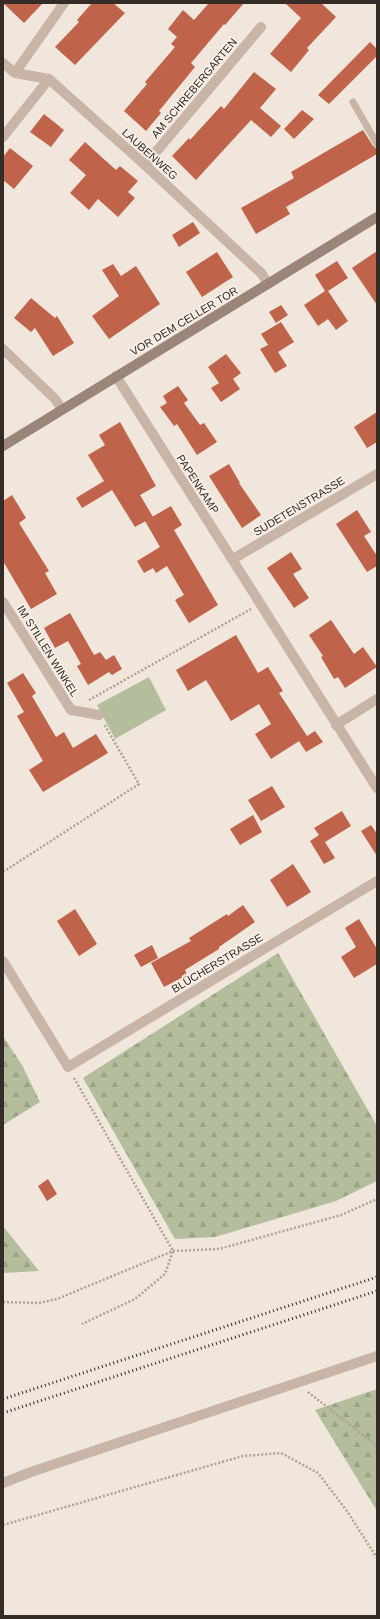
<svg xmlns="http://www.w3.org/2000/svg" width="380" height="1619" viewBox="0 0 380 1619" font-family="Arial,sans-serif">
	<style>
		.green { fill: #b4be9c }
		.forest { fill: url(#forest-firs) }
		.building { fill: #bf634b }
		.lines { fill: none; stroke-linecap: round; stroke-linejoin: round }
		.path { stroke: #b3a093; stroke-width: 2.5; stroke-dasharray: 2 2; stroke-linecap: butt }
		.lane { stroke: #c8b5a8; stroke-width: 7 }
		.street { stroke: #c8b5a8; stroke-width: 10 }
		.secondary { stroke: #9b857a; stroke-width: 10 }
		.rail { stroke: #352c28; stroke-width: 3; stroke-dasharray: 1 3; stroke-linecap: butt }
		.labels { text-anchor: middle; stroke-width: 3.5; stroke-linejoin: round; paint-order: stroke }
		.street-label { font-size: 11px; fill: #352c28; stroke: #f8f0e8 }
	</style>
	<defs>
		<pattern id="forest-firs" width="22" height="20" patternUnits="userSpaceOnUse"><rect width="22" height="20" fill="#b4be9c"/><path d="M5 1l3.5 6h-7zM16 11l3.5 6h-7z" fill="#9ba386"/></pattern>
	</defs>
	<rect width="100%" height="100%" fill="#f0e6dc"/>
	<path class="green" d="M149,677l17,33 -51,29 -18,-34z"/>
	<path class="forest" d="M278,953l99,173v55l-41,20 -121,36 -40,2 -92,-161z
		M3,1036l19,29 18,37 -37,23z
		M3,1226l36,45 -36,2z
		M377,1389v122l-62,-101z"/>
	<path class="building" d="M3,3h40l-19,20z
		M92,3h21l12,10 -50,52 -20,-18 24,-25 -2,-2z
		M209,3h35l-19,22 -1,-1 -33,39 4,4 -36,44 2,2 -15,18 -22,-20 23,-27 -2,-2 30,-35 -4,-3 6,-7 -9,-8 15,-19 11,10z
		M285,3h36l15,14 -29,31 2,2 -18,22 -21,-18 31,-36z
		M370,42l7,7v7l-48,48 -11,-9z
		M254,72l22,17 -16,19 21,18 -10,11 -20,-17 -55,60 -24,-24 17,-18 1,2 31,-34 3,3z
		M302,110l12,9 -20,20 -10,-10z
		M44,114l20,16 -13,17 -21,-15z
		M363,130l10,16 4,3v5l-91,53 4,7 -34,20 -15,-26 53,-30 -3,-6z
		M85,142l31,28 4,-4 18,15 -10,11 7,6 -17,19 -20,-18 -9,11 -19,-17 16,-18 -17,-15z
		M10,148l23,18 -19,23 -11,-9v-23z
		M193,222l7,11 -21,14 -7,-12z
		M377,251v54l-25,-37z
		M217,252l16,25 -31,20 -16,-25z
		M337,261l11,17 -20,13 20,30 -12,9 -8,-11 -10,7 -14,-21 21,-14 -10,-16z
		M113,264l8,12 15,-10 24,38 -51,35 -17,-23 27,-20 -17,-26z
		M31,298l24,20 2,-2 17,27 -21,13 -18,-28 -4,4 -17,-14z
		M281,305l7,10 -12,8 -7,-11z
		M281,322l13,20 -16,10 9,14 -12,7 -15,-24 8,-4 -7,-11z
		M226,354l15,19 -8,6 7,10 -19,13 -10,-14 8,-5 -11,-16z
		M178,386l10,14 -4,3 16,22 4,-2 13,19 -20,13 -20,-31 -3,2 -14,-19 7,-4 -4,-7z
		M377,412v30l-10,6 -13,-21z
		M120,422l36,64 -16,9 13,22 -18,10 -23,-37 -30,18 -6,-10 28,-17 -16,-26 17,-10 -6,-10z
		M229,464l11,19h-1l22,32 -19,13 -33,-52z
		M12,495l14,23 -7,5 30,48 -4,2 12,21 -26,15 -28,-48v-60z
		M171,506l11,19 -8,5 44,75 -29,18 -14,-23 9,-5 -17,-29 -11,7 -3,-5 -9,5 -7,-12 23,-14 -15,-26z
		M357,510l14,22 -7,4 13,20v10l-10,6 -31,-48z
		M291,552l11,17 -9,5 16,24 -15,10 -27,-40z
		M70,613l24,42 6,-3 6,8 8,-5 8,14 -10,6 -3,-3 -21,13 -11,-19 4,-2 -13,-23 -13,7 -11,-20z
		M331,620l23,34 9,-7 14,20 -32,21 -7,-11 -4,2 -13,-22 2,-1 -14,-21z
		M236,635l22,38 10,-6 15,24 -4,2 28,43 -36,23 -16,-25 16,-10 -12,-20 -28,17 -25,-41 -18,11 -12,-21z
		M23,673l13,20 -4,3 24,41 8,-5 9,16 23,-14 12,19 -65,39 -14,-22 14,-9 -26,-45 7,-4 -17,-29z
		M315,731l8,11 -17,10 -7,-11z
		M272,786l13,21 -24,14 -13,-21z
		M342,811l9,15 -26,16 10,16 -11,6 -14,-23 9,-6 -5,-7z
		M253,815l9,17 -22,13 -10,-16z
		M371,825l6,9v22l-16,-25z
		M293,864l18,28 -24,15 -17,-27z
		M243,905l12,17 -36,25v2l-34,21 2,5 -23,12 -13,-24 40,-22 -2,-3 38,-24 1,2z
		M75,909l22,35 -18,12 -22,-35z
		M359,919l18,30v15l-23,14 -13,-21 15,-10 -11,-19z
		M152,945l6,13 -17,9 -7,-12z
		M48,1179l9,15 -10,7 -9,-15z"/>
	<g class="lines">
		<path class="path" d="M89,700l162,-91
			M3,872l136,-88 -35,-60
			M74,1078l99,173 -8,23 -30,25 -53,25
			M3,1302l36,1 18,-4 116,-48 46,-2 122,-34 36,-16
			M308,1392l69,54
			M3,1525l240,-69 38,-3 37,20 29,38 30,47"/>
		<path class="lane" d="M353,102l24,42"/>
		<path class="street" d="M3,63l12,10 34,6 96,86 117,109 6,10
			M15,73l49,-70
			M3,137l46,-58
			M145,165l116,-138
			M3,349l52,50 7,10
			M116,376l261,412
			M233,559l144,-85
			M3,602l68,108 28,5
			M336,725l41,-26
			M3,961l65,106 309,-186
			M3,1483l28,-11 346,-116"/>
		<path class="secondary" d="M3,446l374,-229"/>
		<path class="rail" d="M3,1399l374,-122
			M3,1413l374,-122"/>
	</g>
	<g class="labels">
		<g class="street-label">
			<text transform="translate(194 88) rotate(-50)" y="4">AM SCHREBERGARTEN</text>
			<text transform="translate(150 154) rotate(42)" y="4">LAUBENWEG</text>
			<text transform="translate(184 321) rotate(-31)" y="4">VOR DEM CELLER TOR</text>
			<text transform="translate(198 484) rotate(57)" y="4">PAPENKAMP</text>
			<text transform="translate(299 506) rotate(-31)" y="4">SUDETENSTRASSE</text>
			<text transform="translate(48 651) rotate(58)" y="4">IM STILLEN WINKEL</text>
			<text transform="translate(217 963) rotate(-31)" y="4">BLÜCHERSTRASSE</text>
		</g>
	</g>
	<rect width="380" height="1619" fill="none" stroke="#352c28" stroke-width="8"/>
</svg>
